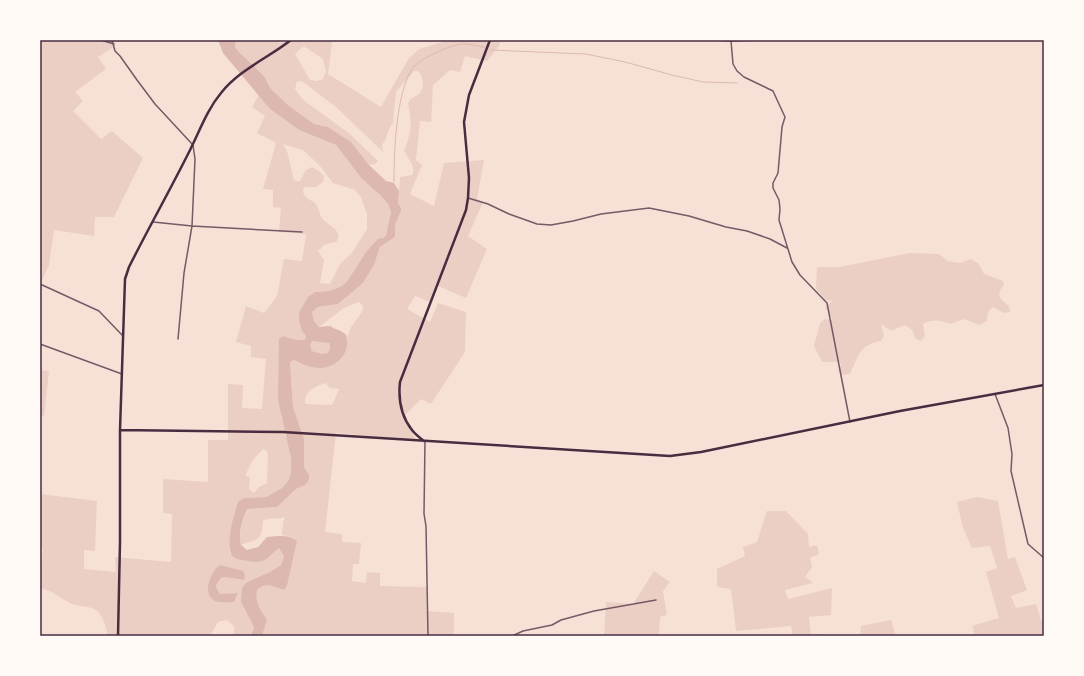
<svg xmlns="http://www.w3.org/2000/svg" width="1084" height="676" viewBox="0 0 1084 676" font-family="'Source Sans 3',sans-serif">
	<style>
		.green { fill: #ebcfc5; fill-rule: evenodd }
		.water { fill: #dcb8b0; fill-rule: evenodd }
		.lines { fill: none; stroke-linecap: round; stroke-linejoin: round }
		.stream { stroke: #dcb8b0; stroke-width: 1 }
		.minor { stroke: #755966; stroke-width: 1.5 }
		.primary { stroke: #4a2c40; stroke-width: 2.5 }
		.neatline { fill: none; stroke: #4a2c40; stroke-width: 1.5 }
	</style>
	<rect width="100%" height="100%" fill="#f7e1d7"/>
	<path class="green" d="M40,40h71l4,6 -17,11 8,12 -31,23 8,9 -10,10 28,28 11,-8 31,27 -29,59h-19l-1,19 -40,-6 -5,35 -9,20z
		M236,40h42v2l3,1 4,-3h45l2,3 -4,31 53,33 28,-49 10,-9 30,-9h50l1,5 -13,16 -22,-5 -5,16 -10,-2 -17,15 -2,37 -11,-1 -4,39 6,5 -12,29 24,12 10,-43 40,-3 -7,39 6,3 -15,34 19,13 -21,49 -30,-13 -6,17 -15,-6 -8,13 23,13 8,-19 28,9 -1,40 -34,52 -10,-5 -17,17 12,24 -80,-7 -11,99 17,2v8l19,1 -2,21h-6l-1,17 14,2 1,-11 13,1v13l47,1v24l27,2v23h-192l5,-16c-7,-12 -12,-16 -10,-30 10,-9 16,-3 27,0l3,-4 10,-45 -6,-4 -9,-2 1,-13 2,-5c-7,3 -16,0 -22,4 -1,20 -5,18 -22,24 -3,-11 1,-27 8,-36l28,-2 19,-18 9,-4 4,-10 -5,-8v-28l-11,-32 -3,-45 3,-2c22,12 27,8 49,-2l5,-11v-9l4,-11 11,-15 1,-6 -4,-4 -15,6 -25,19 -5,-6 -2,-9 6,-5 20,-3 25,-21 11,-18 6,-18 15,-10v-12l6,-14v-3l-3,-5 2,-26 12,-2c5,-8 -5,-17 -8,-25 8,-18 8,-28 4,-47 4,-7 8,-6 12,-10 5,-6 3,-17 -2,-22h-4l-18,21 -3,30 -6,12 -1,5 -4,6 1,7 -47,-45 -33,-25 -6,-1 -2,8 7,10 48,35 28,27 -3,3 -6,1 -18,-23 -23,-15 -14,-3 -25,-18 -18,-17 -7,-13 -25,-24 -4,-5zM302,47h3l18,12 3,12 -3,8 -6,2 -7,-1 -15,-26zM326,383l4,5 9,1 -6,14 -2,2 -23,-1 -3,-1c-1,-12 11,-17 21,-20z
		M259,95l11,14 29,21 37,15 26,34 18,16 8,9 3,8 -5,23 -20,17 -18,28 -6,6 -12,5 -15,1 -13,39 4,5 -1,4h-9l-13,-4 -2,81 4,10v9l3,5 3,17v15l-3,8 -6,7 -16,9 -22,1c-7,17 -18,36 -14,55l35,7 9,-9 6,-3 4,8 -3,9 -13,8 -17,7 -10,22 13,25 -3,9h-19l2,-4v-6l-7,-6 -9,2 -8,14h-102c-3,-12 -5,-26 -20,-29 -6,-1 -12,-1 -18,-4 -11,-5 -16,-12 -30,-15l3,-40h-3v-54l57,7 -2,50 -11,-1v19l32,3 -1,-15 56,5 1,-48 -9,-1v-34l45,3v-42h20v-56l15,1 -1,23 20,1 4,-50 -15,-2v-11l-15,-4 10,-36 18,7 13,-17 7,-37 18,2 4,-27 -27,-2 2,-24 -8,-1v-17l-10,-1 13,-46 -19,-10 8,-17 -13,-9zM283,144l20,6 17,16 13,17 22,7 6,7 6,17v15l-15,24 -12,11 -10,20 -10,-1 4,-23 -6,-9c6,-7 10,-8 18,-9 9,-12 -10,-17 -14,-24 -3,-4 -3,-11 -7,-15 -5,-4 -12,-5 -12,-13l2,-3h11l7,-5 1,-6 -4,-4 -8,-5 -6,3 -6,11h-3l-3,-1 -7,-29zM263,449l3,1 2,4 -1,29 -8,4 -5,6 -5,-4 1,-12 -4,-1v-2l6,-13zM220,565l23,15 -19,-3 -3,1 -5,7 1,4 3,5 18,-1 -4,9 -26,-9z
		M910,253l29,1 9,7 12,2 11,-4 8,5 5,10 19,7 1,4c-9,10 -4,14 5,21l1,6 -6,1 -11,-6 -5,5 -1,9 -8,4 -15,-6 -14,5c-9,-4 -18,-5 -27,0l2,12 -4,5 -5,-2 -4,-9 -7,-5 -14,6 -10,-7 3,12 -3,5c-22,4 -22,14 -31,33l-9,1 -3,-4 3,-6 -1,-3h-18l-8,-16 6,-23 4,-4 9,1 -8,-13 7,-6 -6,-1 -10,-11 1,-21 3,-1h19z
		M312,340l18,3 1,6 -3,4 -6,1 -10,-3 -2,-6z
		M40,370l9,1 -5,46 -4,-2z
		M977,497l21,4 10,58 7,-2 12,33 -16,6 5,12 20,-4 5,16h3v16h-69l-3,-10 27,-8 -13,-46 11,-4 -7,-22 -18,2 -9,-20 -6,-26z
		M767,511h19l22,23 1,13 8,-2 2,9 -9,4 2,9 -7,10 8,6 -28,7 3,9 44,-11 -1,27 -22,2 2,18 14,-1 2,2h-34l-2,-10 -55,5 -5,-42 -14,-2v-18l28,-13 -2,-9 14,-5z
		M654,571l16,11 -7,9 4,24 -7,2 -1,19h-55l2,-34 27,2z
		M891,620l5,16h-36l1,-10z"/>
	<path class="water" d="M218,40h18l-1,7 4,5 25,24 7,13 18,17 25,18 14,3 23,15 18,23 17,16 8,2 5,8 -1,12 3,5v3l-6,14v12l-15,10 -6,18 -11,18 -25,21 -20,3 -6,5 2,9 5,6 11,-1c4,3 10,4 14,7 3,2 3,6 3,9 1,14 -12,25 -26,26 -11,0 -18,-3 -27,-8l-4,2 3,45 11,32v28l5,8v5l-4,5 -9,4 -19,18 -29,2c-6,9 -10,25 -7,36l6,5 11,-3 9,-10c12,-1 21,-3 30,4l-10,45 -3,4c-11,-3 -17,-9 -27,0 -2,14 3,18 10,30l-5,16h-11l3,-9 -13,-25 1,-14 3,-4 6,-4 17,-7 13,-8 3,-9 -5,-8c-5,3 -9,9 -14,12 -6,3 -15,2 -21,0 -3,0 -7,-1 -9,-2 -13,-8 0,-45 3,-56l6,-4 22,-1 16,-9 6,-7 3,-8v-15l-13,-58 1,-61 4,-3 13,4h9l1,-4 -4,-5 -3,-10v-9l9,-15 7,-5 15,-1 12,-5 6,-6 18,-28 12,-13 5,-1 3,-3 5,-23 -3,-8 -8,-9 -18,-16 -26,-34 -37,-15 -29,-21 -47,-56zM312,341l18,2v6l-2,4 -6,1 -10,-3 -2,-6z
		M220,565l23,6 2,4 -1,5 -20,-3 -3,1 -5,7 1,4 3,5 18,-1 -4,9c-5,0 -14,1 -19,-1 -14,-7 -4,-30 5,-36z"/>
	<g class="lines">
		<path class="stream" d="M490,50l96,4 39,8 47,13 31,7 34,1
			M394,182c0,-30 2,-88 18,-113 6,-10 40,-25 51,-25 7,0 15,2 21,3"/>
		<path class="minor" d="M101,40l13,4
			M112,40l3,11 5,5 17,24 18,24 38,41 2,14 -3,67 -8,47 -6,66
			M714,40l17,1 23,-1
			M772,40h26
			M731,41l2,23 4,7 7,6 29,14 12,26 -3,10 -4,46 -5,10v5l6,12 1,9 -1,11 13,42 8,13 27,28 23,119
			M468,198l20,6 21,10 28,10 14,1 22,-4 28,-7 48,-6 40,8 37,11 21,4 23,8 17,9
			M153,222l39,4 110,6
			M40,284l59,27 23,24
			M40,344l82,30
			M995,394l13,34 4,26 -1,17 17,73 16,14
			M425,441l-1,73 2,12 2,110
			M512,636l11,-5 29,-6 9,-5 33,-9 62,-11"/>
		<path class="primary" d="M120,430l163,2 387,24 31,-4 199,-41 144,-26
			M424,441c-4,-3 -9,-7 -12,-11 -11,-14 -14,-30 -12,-48l66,-172 2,-12 1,-20 -5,-56 5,-27 21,-55
			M118,636l2,-94v-112l5,-151 4,-12c19,-38 40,-75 59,-113 11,-21 18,-43 33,-61 18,-23 47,-35 70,-53"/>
	</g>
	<rect width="1084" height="676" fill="none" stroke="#fffaf5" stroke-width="82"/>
	<rect x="41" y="41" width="1002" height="594" class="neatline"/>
</svg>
